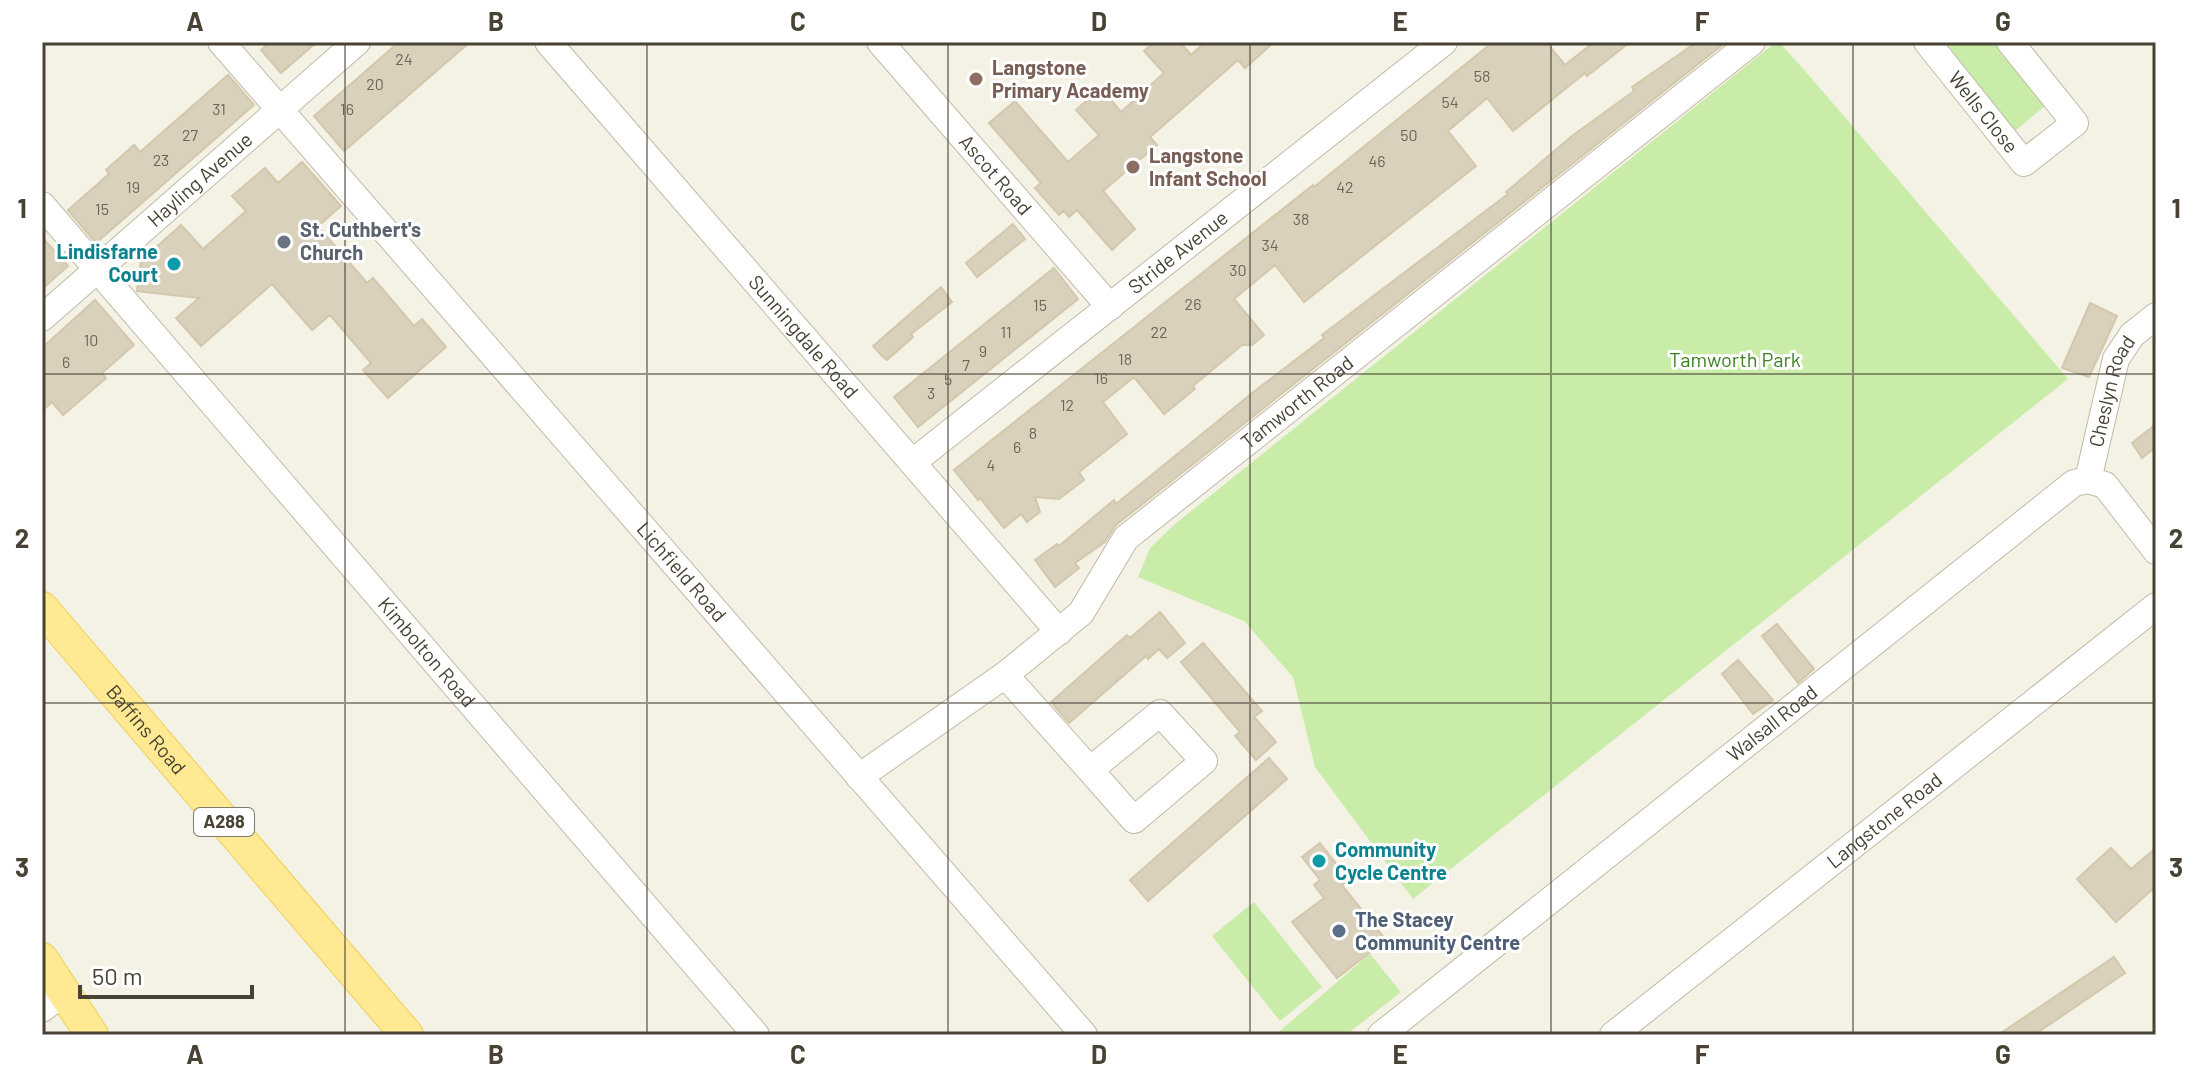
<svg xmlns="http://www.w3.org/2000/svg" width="2198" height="1077" viewBox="0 0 2198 1077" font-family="Barlow,sans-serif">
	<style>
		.green { fill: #c9eda9 }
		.building { fill: #dad1bc; stroke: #d3c7ac; stroke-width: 2 }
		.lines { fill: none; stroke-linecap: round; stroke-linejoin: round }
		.minor-casing { stroke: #c1baa7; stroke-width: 28 }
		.major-casing { stroke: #f0d057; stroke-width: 34 }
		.minor { stroke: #fff; stroke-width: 26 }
		.major { stroke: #ffea93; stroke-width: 32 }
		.grid { fill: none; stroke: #484234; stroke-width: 2; stroke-opacity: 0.55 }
		.education-dot { fill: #8d6e63; stroke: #fff; stroke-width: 3 }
		.worship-dot { fill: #6b7280; stroke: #fff; stroke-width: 3 }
		.culture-dot { fill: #0f9aa8; stroke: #fff; stroke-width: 3 }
		.service-dot { fill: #5c6f8a; stroke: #fff; stroke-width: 3 }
		.labels { text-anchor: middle; stroke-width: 6; stroke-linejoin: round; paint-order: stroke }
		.number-label { font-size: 16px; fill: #6c6656 }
		.shield { fill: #fff; stroke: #7f7b71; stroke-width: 2 }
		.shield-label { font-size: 18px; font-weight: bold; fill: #484234 }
		.education-label { font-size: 20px; font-weight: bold; fill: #785e54; stroke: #fff; text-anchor: start }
		.street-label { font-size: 20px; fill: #484234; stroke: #fff }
		.worship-label { font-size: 20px; font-weight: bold; fill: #5b616d; stroke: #fff; text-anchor: start }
		.culture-label { font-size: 20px; font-weight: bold; fill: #0d838f; stroke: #fff; text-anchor: end }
		.park-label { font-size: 20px; fill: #3c8021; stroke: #fff }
		.service-label { font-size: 20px; font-weight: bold; fill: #4e5e75; stroke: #fff; text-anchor: start }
		.neatline { fill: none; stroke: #484234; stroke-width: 3 }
		.grid-label { font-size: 26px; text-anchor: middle; font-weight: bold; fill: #484234 }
	</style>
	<rect width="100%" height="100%" fill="#f4f1e5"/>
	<path class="green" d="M1776,42h3l34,38 255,299 -655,520 -98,-132 -22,-90 -49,-56 -106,-44 12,-29 25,-24z
		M1953,42h51l48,58 -37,31 -70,-83z
		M1254,902l68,85 -42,34 -68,-85z
		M1370,954l31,38 -55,43h-71z"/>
	<path class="building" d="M270,42h47l-36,31 -20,-23z
		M399,42h71l-126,109 -30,-35z
		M1154,42h26l11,13 14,-13h69l-29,26 -7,-8 -88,77 7,8 -54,46 32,38 -23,21 -35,-40 -8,7 -5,-6 -5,4 -24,-27 6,-5 -52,-60 26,-22 53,61 31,-27 -23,-25 25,-22 20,24 43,-39 -20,-22z
		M1493,42h53l19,23 29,-23h36l-43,34 -2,-3 -72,58 -26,-33 -39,33 28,35 -172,136 -29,-37 -41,34 30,36 -12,10h-10l-49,41 2,3 -31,25 -30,-37 -31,25 24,32 -48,38 5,8 -25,19 -24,-2 5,15 -13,10 -6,-8 -17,14 -24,-30 -2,2 -24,-30 359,-285 1,2z
		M1697,42h29l-610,483 -11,17 -30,21 4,5 -24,19 -20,-27 22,-16 2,2 55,-46 2,4 140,-114 68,-52 -2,-3 186,-141 -2,-2 66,-56 62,-45 -2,-4z
		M228,75l26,30 -158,138 -28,-33 41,-36 -3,-4 28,-25 6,7z
		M302,162l39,44 -23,20 49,57 6,-5 41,48 8,-7 24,28 -58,51 -25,-28 8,-7 -41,-48 -18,15 -40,-46 -71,62 -25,-28 23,-20 -62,-7 4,-30 40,-36 22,24 43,-38 -14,-15 33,-28 13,15z
		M1013,224l12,15 -48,38 -11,-14z
		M42,237l26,29 -26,23z
		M1054,268l24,31 -160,128 -24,-30z
		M941,287l11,15 -41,32 2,3 -26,23 -5,-4 -9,-10z
		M95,300l39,45 -32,28 4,5 -43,37 -11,-13 -10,9v-63z
		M2090,303l27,13 -28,61 -27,-9z
		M2156,424v23l-14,11 -10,-15z
		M1160,612l25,31 -18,15 -8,-9 -11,10 -2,-3 -77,67 -18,-21 76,-67 3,3z
		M1777,624l37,45 -16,14 -36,-47z
		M1203,643l59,68 -8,6 22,25 -20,18 -21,-24 5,-4 -59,-70z
		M1738,660l35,40 -20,14 -31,-40z
		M1269,758l18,21 -139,122 -18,-21z
		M1320,843l28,36 -6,6 44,55 -49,38 -45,-56 32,-24 -10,-13 6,-5 -18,-23z
		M2111,848l20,21 25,-21v38l-40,36 -39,-43z
		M2114,957l11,16 -91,62h-36z"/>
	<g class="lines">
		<defs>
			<g id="minor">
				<path id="s1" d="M221,42l863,993"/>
				<path id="s2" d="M548,42l511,590"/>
				<path id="s3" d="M880,42l230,265"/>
				<path id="s4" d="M1927,42l97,121 51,-40 -65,-81"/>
				<path id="s5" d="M42,205l714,830"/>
				<path id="s6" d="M42,318l315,-276"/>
				<path id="s7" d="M913,462l531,-420"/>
				<path id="s8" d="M2088,480l28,-121 16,-24 24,-19"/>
				<path d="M1005,675l85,95 70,-57 44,48 -70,59 -44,-50"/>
				<path id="s9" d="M859,777l146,-102 76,-62 45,-75 626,-496"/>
				<path d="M42,1009l21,-16"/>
				<path id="s10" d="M1381,1035l693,-552 14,-3 17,5 51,66"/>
				<path id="s11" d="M1613,1035l543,-429"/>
			</g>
			<g id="major">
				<path id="s12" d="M42,608l365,427"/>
				<path d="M42,959l50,76"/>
			</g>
		</defs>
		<use href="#minor" class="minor-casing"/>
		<use href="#major" class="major-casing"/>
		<use href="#minor" class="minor"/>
		<use href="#major" class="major"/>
	</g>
	<path class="grid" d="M345,42v993M647,42v993M948,42v993M1250,42v993M1551,42v993M1853,42v993M42,374h2114M42,703h2114"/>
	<g class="education-dot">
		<circle cx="976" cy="79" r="8"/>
		<circle cx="1133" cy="167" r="8"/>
	</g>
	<circle class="worship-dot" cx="284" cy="242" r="8"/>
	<g class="culture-dot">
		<circle cx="174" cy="264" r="8"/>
		<circle cx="1319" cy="861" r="8"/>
	</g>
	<circle class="service-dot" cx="1339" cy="931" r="8"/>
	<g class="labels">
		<g class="number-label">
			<text x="404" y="65">24</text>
			<text x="1482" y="82">58</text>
			<text x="375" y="90">20</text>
			<text x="1450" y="108">54</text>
			<text x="219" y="115">31</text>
			<text x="347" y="115">16</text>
			<text x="190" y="141">27</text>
			<text x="1409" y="141">50</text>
			<text x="161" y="166">23</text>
			<text x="1377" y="167">46</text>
			<text x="133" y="193">19</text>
			<text x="1345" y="193">42</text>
			<text x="102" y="215">15</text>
			<text x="1301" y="225">38</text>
			<text x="1270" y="251">34</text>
			<text x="1238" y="276">30</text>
			<text x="1193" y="310">26</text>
			<text x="1040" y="311">15</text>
			<text x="1006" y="338">11</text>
			<text x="1159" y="338">22</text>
			<text x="91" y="346">10</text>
			<text x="983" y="357">9</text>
			<text x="1125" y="365">18</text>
			<text x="66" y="368">6</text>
			<text x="966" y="371">7</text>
			<text x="1101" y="384">16</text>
			<text x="948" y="385">5</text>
			<text x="931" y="399">3</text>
			<text x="1067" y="411">12</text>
			<text x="1033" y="439">8</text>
			<text x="1017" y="453">6</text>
			<text x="991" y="471">4</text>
		</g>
		<rect class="shield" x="194" y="808" width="60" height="28" rx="6"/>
		<g class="shield-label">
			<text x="224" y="828">A288</text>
		</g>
		<g class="education-label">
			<text x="992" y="75">Langstone<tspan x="992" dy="23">Primary Academy</tspan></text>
			<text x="1149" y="163">Langstone<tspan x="1149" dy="23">Infant School</tspan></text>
		</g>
		<g class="street-label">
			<text dy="7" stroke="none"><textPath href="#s4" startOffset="90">Wells Close</textPath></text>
			<text dy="7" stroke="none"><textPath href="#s3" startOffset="176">Ascot Road</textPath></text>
			<text dy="7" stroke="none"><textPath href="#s6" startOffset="210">Hayling Avenue</textPath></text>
			<text dy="7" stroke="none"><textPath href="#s7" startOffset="338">Stride Avenue</textPath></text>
			<text dy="7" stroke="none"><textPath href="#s2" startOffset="390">Sunningdale Road</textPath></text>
			<text dy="7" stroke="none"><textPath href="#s8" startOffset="92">Cheslyn Road</textPath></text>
			<text dy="7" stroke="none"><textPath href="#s9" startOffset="582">Tamworth Road</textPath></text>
			<text dy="7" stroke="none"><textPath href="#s1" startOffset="702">Lichfield Road</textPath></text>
			<text dy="7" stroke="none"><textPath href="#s5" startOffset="590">Kimbolton Road</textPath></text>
			<text dy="7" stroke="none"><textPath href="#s10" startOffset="500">Walsall Road</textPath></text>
			<text dy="7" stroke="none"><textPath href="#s12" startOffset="160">Baffins Road</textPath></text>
			<text dy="7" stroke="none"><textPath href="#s11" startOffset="346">Langstone Road</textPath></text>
		</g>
		<g class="worship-label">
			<text x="300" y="237">St. Cuthbert's<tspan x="300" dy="23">Church</tspan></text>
		</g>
		<g class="culture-label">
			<text x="158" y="259">Lindisfarne<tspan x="158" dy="23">Court</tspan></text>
			<text x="1335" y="857" text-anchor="start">Community<tspan x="1335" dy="23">Cycle Centre</tspan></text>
		</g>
		<g class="park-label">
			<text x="1735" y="367">Tamworth Park</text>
		</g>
		<g class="service-label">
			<text x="1355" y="927">The Stacey<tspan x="1355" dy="23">Community Centre</tspan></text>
		</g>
	</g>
	<rect width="2198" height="1077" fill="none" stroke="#ffffff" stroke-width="88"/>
	<path d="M80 985v12h172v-12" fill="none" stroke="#484234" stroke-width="4"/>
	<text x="92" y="985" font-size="24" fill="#484234" stroke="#ffffff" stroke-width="6" paint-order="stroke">50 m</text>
	<rect x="44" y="44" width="2110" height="989" class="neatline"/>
	<g class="grid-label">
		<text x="195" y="31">A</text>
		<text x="496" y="31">B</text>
		<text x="798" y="31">C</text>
		<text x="1099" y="31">D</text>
		<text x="1400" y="31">E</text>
		<text x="1702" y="31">F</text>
		<text x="2003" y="31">G</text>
		<text x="22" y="218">1</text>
		<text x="2176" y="218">1</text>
		<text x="22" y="548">2</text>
		<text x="2176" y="548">2</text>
		<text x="22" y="877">3</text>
		<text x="2176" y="877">3</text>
		<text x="195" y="1064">A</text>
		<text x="496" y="1064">B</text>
		<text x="798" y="1064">C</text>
		<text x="1099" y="1064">D</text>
		<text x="1400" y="1064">E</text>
		<text x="1702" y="1064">F</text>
		<text x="2003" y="1064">G</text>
	</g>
</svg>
